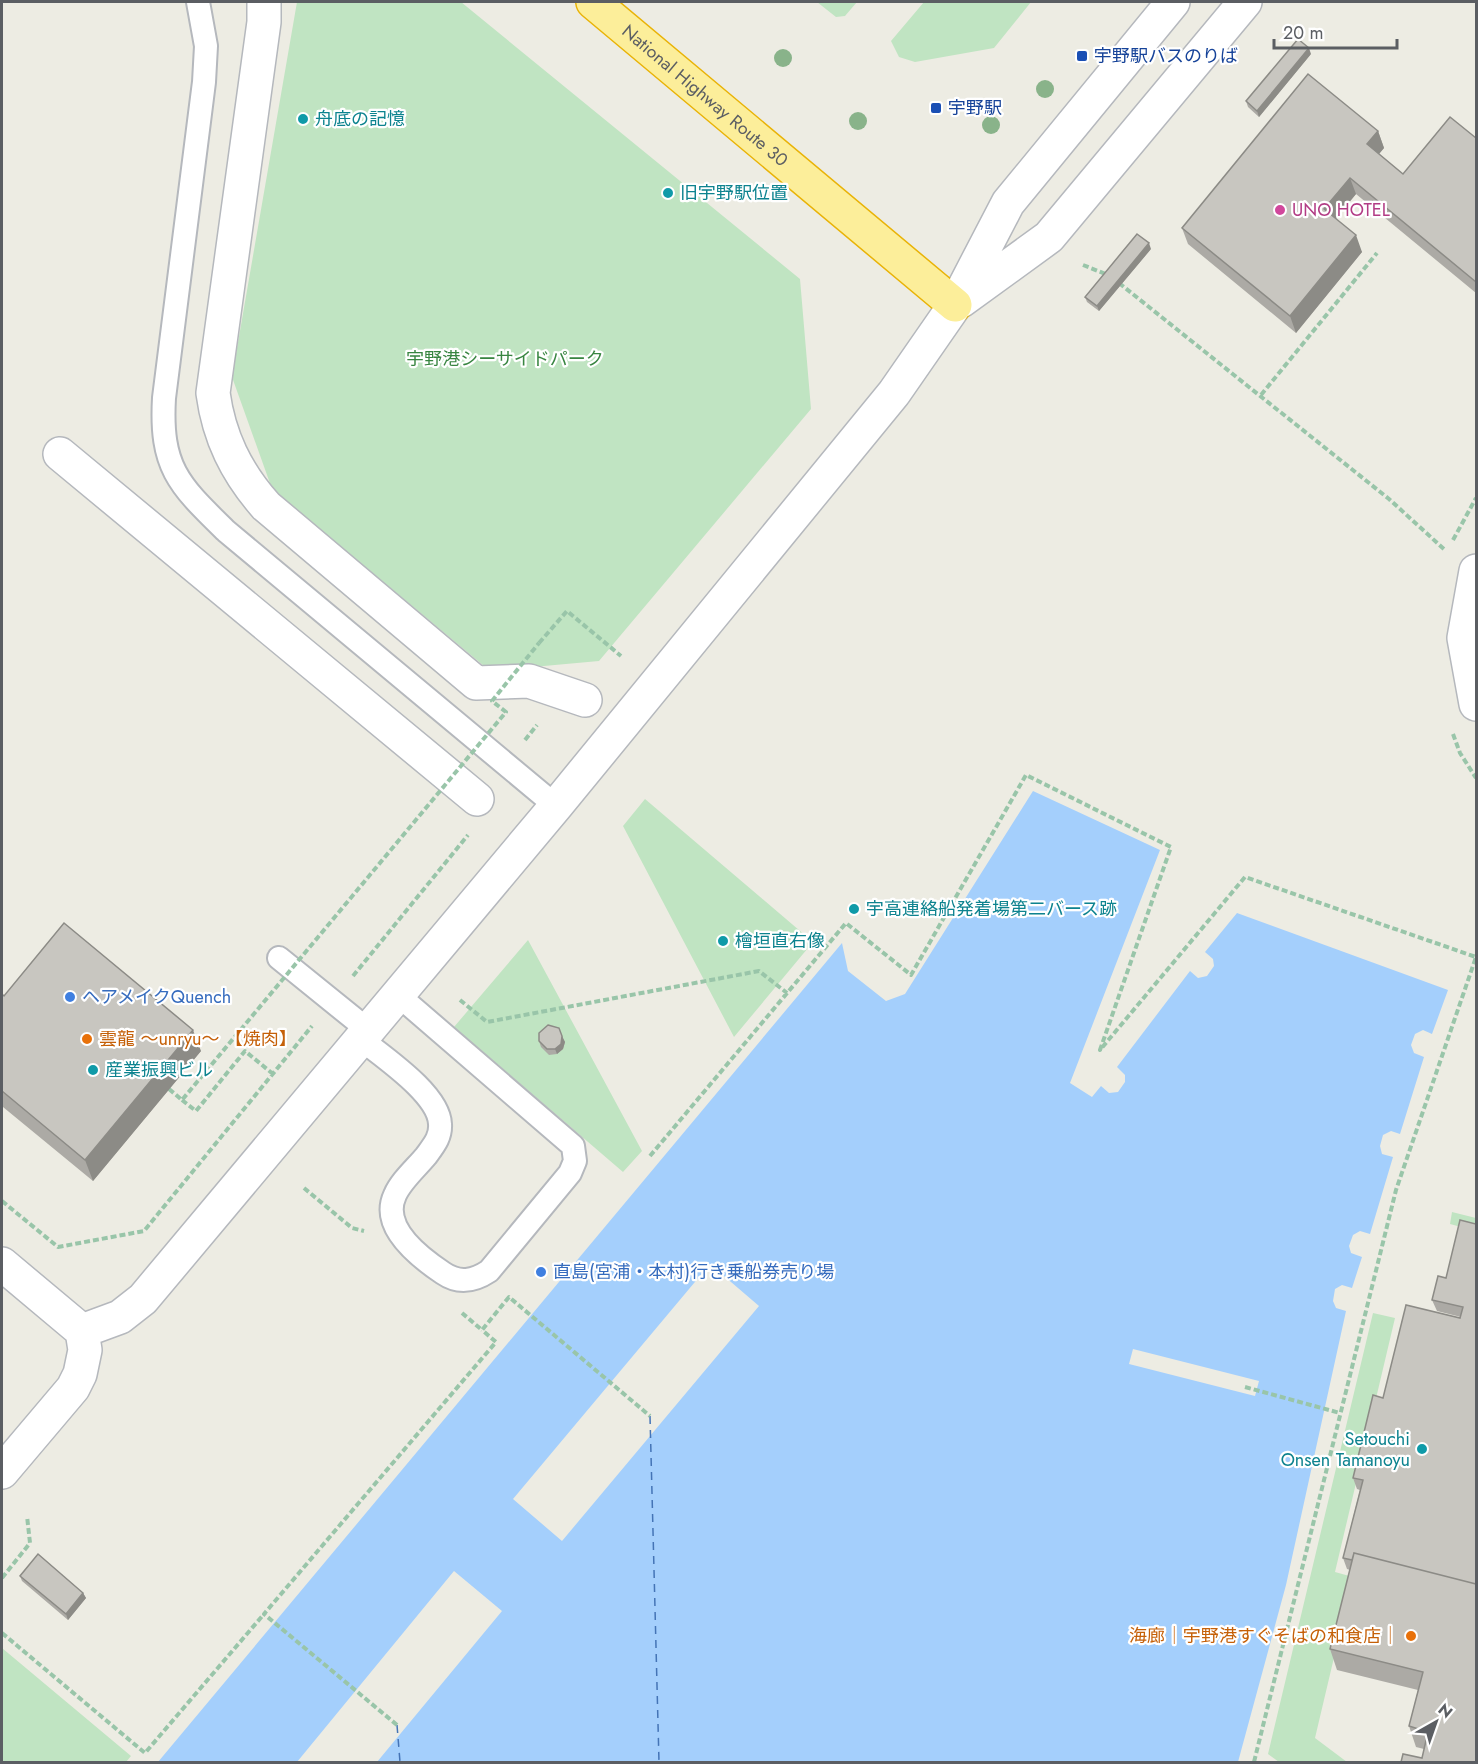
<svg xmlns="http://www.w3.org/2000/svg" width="1478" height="1764" viewBox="0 0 1478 1764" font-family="Jost,'Noto Sans JP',sans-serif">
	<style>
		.green { fill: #c0e4c2 }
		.water { fill: #a4cffc }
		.pier { fill: #edece3 }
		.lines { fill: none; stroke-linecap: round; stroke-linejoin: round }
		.ferry { stroke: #4474b6; stroke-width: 1.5; stroke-dasharray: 8 6; stroke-linecap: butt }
		.service-casing { stroke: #b5b8bd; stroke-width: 26 }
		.pedestrian-casing { stroke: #b5b8bd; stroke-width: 36 }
		.tertiary-casing { stroke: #b5b8bd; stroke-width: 36 }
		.trunk-casing { stroke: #e9b307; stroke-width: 36 }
		.path { stroke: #99c5a9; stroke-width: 4; stroke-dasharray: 6 3; stroke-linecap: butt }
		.service { stroke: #fff; stroke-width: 22 }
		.pedestrian { stroke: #fff; stroke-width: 33 }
		.tertiary { stroke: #fff; stroke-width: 33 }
		.trunk { stroke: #fcee9a; stroke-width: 33 }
		.path-bridge { stroke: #99c5a9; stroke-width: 4; stroke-dasharray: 6 3; stroke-linecap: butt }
		.tree { fill: #89b38a }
		.wall { fill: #acaaa5 }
		.shaded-wall { fill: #8c8b86 }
		.building { fill: #c8c6c0; stroke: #8c8b86; stroke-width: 1.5 }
		.transit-dot { fill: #1a4fb4; stroke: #fff; stroke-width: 2 }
		.culture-dot { fill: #0f9aa8; stroke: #fff; stroke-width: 2 }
		.hotel-dot { fill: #d1479c; stroke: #fff; stroke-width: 2 }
		.shop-dot { fill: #3f7fe0; stroke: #fff; stroke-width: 2 }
		.food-dot { fill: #e8710a; stroke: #fff; stroke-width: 2 }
		.labels { text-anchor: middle; stroke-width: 4.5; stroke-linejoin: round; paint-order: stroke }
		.transit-label { font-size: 18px; fill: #164399; stroke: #fff; text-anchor: start }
		.street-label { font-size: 18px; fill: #5b5e63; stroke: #fff }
		.culture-label { font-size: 18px; fill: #0d838f; stroke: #fff; text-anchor: start }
		.hotel-label { font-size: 18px; fill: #b23c85; stroke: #fff; text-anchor: start }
		.park-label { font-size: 18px; fill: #388541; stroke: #fff }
		.shop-label { font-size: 18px; fill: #366cbe; stroke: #fff; text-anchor: start }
		.food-label { font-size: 18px; fill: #c56008; stroke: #fff; text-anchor: start }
	</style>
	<rect width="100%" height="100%" fill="#edece3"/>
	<path class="green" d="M297,2h164l339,277 11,130 -212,252 -109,10 -218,-182 -40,-112z
		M817,2h40l-12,14 -9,1z
		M924,2h107l-37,46 -79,14 -16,-5 -8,-16z
		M645,799l168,143 -79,95 -111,-211z
		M528,940l114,211 -19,21 -169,-145z
		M1452,1212l24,6v13l-26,-7z
		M1373,1313l22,5 -60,254 18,5 -38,161 32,24h-68l-11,-8z
		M2,1648l129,108 -5,6h-124z"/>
	<path class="water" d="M1033,791l127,59 -90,233 22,14 9,-11 8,7 9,-1 7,-10v-7l-8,-8 73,-96 8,7 9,-2 7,-10 -1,-7 -8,-7 32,-39 211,77 -16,44 -9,-4 -8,4 -4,11 3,8 10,4 -24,77 -9,-3 -8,4 -3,11 2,8 11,3 -23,77 -10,-3 -7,4 -4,11 2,7 11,4 -10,31 -10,-3 -7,4 -2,12 3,7 10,3 -60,274 -48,177h-1080l684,-819 6,28 38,30 19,-7z"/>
	<path class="pier" d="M710,1264l49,42 -197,235 -49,-42z
		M1133,1349l126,32 -4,15 -126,-32z
		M454,1571l48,40 -125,151h-80z"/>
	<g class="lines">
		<path class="ferry" d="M650,1416l9,346
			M397,1725l3,37"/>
		<defs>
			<path id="service" d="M198,2l8,44 -2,36 -40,316c-4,70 15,87 62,133l330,275
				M279,958l89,72
				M361,1039c22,18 78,55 79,85 1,13 -6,21 -14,32 -10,12 -25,25 -31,39 -15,32 24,62 48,78 16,11 31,8 46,-2l81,-98 5,-12 -2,-15 -175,-151"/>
			<path id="pedestrian" d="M264,2v20l-51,371c6,44 23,79 53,113l210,177 53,-2 56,19
				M60,454l417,345"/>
			<path id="tertiary" d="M961,301l88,-64 196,-235
				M1476,571l-12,67 12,66
				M2,1264l80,67 3,19 -5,24 -7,14 -71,84
				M82,1331l38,-14 23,-18 413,-493 338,-413 61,-88 53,-102 165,-201"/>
			<g id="trunk">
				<path id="s1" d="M593,2l362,303"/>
			</g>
		</defs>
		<use href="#service" class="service-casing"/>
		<use href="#pedestrian" class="pedestrian-casing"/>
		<use href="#tertiary" class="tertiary-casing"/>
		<use href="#trunk" class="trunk-casing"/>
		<path class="path" d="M1083,265l25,10
			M1119,283l270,216 56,51
			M1261,395l116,-142
			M1453,540l23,-42
			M539,643l28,-32 54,45
			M1453,734l7,19 16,25
			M525,740l12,-15
			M353,976l115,-141
			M460,1000l27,22 272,-51 28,22
			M182,1100l14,11 49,-60 28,23
			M650,1156l196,-233 65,52 115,-200 145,72 -71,203 145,-173 231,80 -80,233 -142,572
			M304,1188l48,40 12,3
			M2,1201l56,46 86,-16 168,-205
			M462,1313l20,17 27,-33 141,119
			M1245,1387l95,26
			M2,1578l28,-35 -3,-27
			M2,1633l143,120 119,-139
			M397,1725l-133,-111 232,-272 -14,-12"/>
		<use href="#service" class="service"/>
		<use href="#pedestrian" class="pedestrian"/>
		<use href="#tertiary" class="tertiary"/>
		<use href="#trunk" class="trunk"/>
		<path class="path-bridge" d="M169,1089l13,11 324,-388 -14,-11 47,-58"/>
	</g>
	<g class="tree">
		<circle cx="783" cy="58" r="9"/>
		<circle cx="1045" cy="89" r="9"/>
		<circle cx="858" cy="121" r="9"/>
		<circle cx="991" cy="125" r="9"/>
	</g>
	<path class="wall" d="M1311,54l-52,63 -11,-10 -2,-6z
		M1378,131l6,17 -5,6 24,20 73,-36v155l-120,-99 -20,25 26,33 -66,81 -108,-89 -6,-16z
		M1151,249l-52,62 -12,-9 -2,-5z
		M2,994l2,2 197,55 -108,130 -90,-74 -1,1z
		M562,1036l3,6 -2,7 -6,5 -8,1 -8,-8 -2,-6z
		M1460,1220l16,542 -54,-4 2,-9 -8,-2 -7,-21 9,-36 -81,-20 -7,-21 20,-79 -3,-1 -4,-11 17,-68 -3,-1 -4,-11 30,-80 77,-80 1,-1 -24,-6 -5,-11 14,-22z
		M20,1576l63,17 3,5 -18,22 -46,-39z"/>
	<path class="shaded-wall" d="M1309,48l2,6 -52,63 -2,-6z
		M1378,131l6,17 -11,13 -6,-17z
		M1350,178l6,16 -26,31 -6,-16z
		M1356,235l6,17 -66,81 -6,-17z
		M1149,243l2,6 -52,62 -2,-5z
		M193,1030l8,21 -108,130 -8,-21z
		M562,1036l3,6 -2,7 -6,5 -2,-5z
		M83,1593l3,5 -18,22 -2,-6z"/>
	<path class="building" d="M1298,39l11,9 -52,63 -11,-10z
		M1308,74l70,57 -11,13 36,30 47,-57 26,21v144l-126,-104 -26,31 32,26 -66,81 -108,-88z
		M1137,234l12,9 -52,63 -12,-9z
		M64,923l129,107 -108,130 -83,-69v-97l2,2z
		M548,1025l11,3 3,8 -1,8 -6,5h-8l-8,-8v-8z
		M1460,1220l16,4v360l-122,-31 -2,7 -9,-2 20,-78 -10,-2 20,-83 10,3 23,-93 54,13 3,-11 -31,-7 6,-24 8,2z
		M1354,1553l122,31v178h-75l2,-8 19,4 6,-26 -19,-6 14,-54 -93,-23z
		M38,1554l45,39 -17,21 -46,-38z"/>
	<g class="transit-dot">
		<rect x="1076" y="50" width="12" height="12" rx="3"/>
		<rect x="930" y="102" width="12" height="12" rx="3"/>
	</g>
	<g class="culture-dot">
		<circle cx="303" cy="119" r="6"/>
		<circle cx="668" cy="193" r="6"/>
		<circle cx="854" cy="909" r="6"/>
		<circle cx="723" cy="941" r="6"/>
		<circle cx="93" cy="1070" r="6"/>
		<circle cx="1422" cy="1449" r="6"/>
	</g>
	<circle class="hotel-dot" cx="1280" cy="210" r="6"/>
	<g class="shop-dot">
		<circle cx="70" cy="997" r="6"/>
		<circle cx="541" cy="1272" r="6"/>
	</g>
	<g class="food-dot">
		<circle cx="87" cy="1039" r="6"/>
		<circle cx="1411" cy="1636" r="6"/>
	</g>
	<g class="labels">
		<g class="transit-label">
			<text x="1094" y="62">宇野駅バスのりば</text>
			<text x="948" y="114">宇野駅</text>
		</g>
		<g class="street-label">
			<text dy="6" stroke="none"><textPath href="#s1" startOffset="146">National Highway Route 30</textPath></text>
		</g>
		<g class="culture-label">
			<text x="315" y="125">舟底の記憶</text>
			<text x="680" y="199">旧宇野駅位置</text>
			<text x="866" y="915">宇高連絡船発着場第二バース跡</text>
			<text x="735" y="947">檜垣直右像</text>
			<text x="105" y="1076">産業振興ビル</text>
			<text x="1410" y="1445" text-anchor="end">Setouchi<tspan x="1410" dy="21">Onsen Tamanoyu</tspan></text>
		</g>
		<g class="hotel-label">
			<text x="1292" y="216">UNO HOTEL</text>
		</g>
		<g class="park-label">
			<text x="505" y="365">宇野港シーサイドパーク</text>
		</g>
		<g class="shop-label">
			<text x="82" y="1003">ヘアメイクQuench</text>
			<text x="553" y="1278">直島(宮浦・本村)行き乗船券売り場</text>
		</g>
		<g class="food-label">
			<text x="99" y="1045">雲龍 ～unryu～ 【焼肉】</text>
			<text x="1399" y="1642" text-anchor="end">海廊│宇野港すぐそばの和食店│</text>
		</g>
	</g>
	<rect width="1478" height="1764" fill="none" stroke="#5b5e63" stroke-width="6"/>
	<g transform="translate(1436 1722) rotate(40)" stroke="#ffffff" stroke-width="4.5" paint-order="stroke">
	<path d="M0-4.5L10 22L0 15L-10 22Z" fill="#5b5e63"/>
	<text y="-9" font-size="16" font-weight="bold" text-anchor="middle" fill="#5b5e63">N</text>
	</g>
	<path d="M1274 39v9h123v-9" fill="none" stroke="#5b5e63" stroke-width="3"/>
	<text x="1283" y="39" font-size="18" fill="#5b5e63" stroke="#ffffff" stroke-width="4.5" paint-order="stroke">20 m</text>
</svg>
